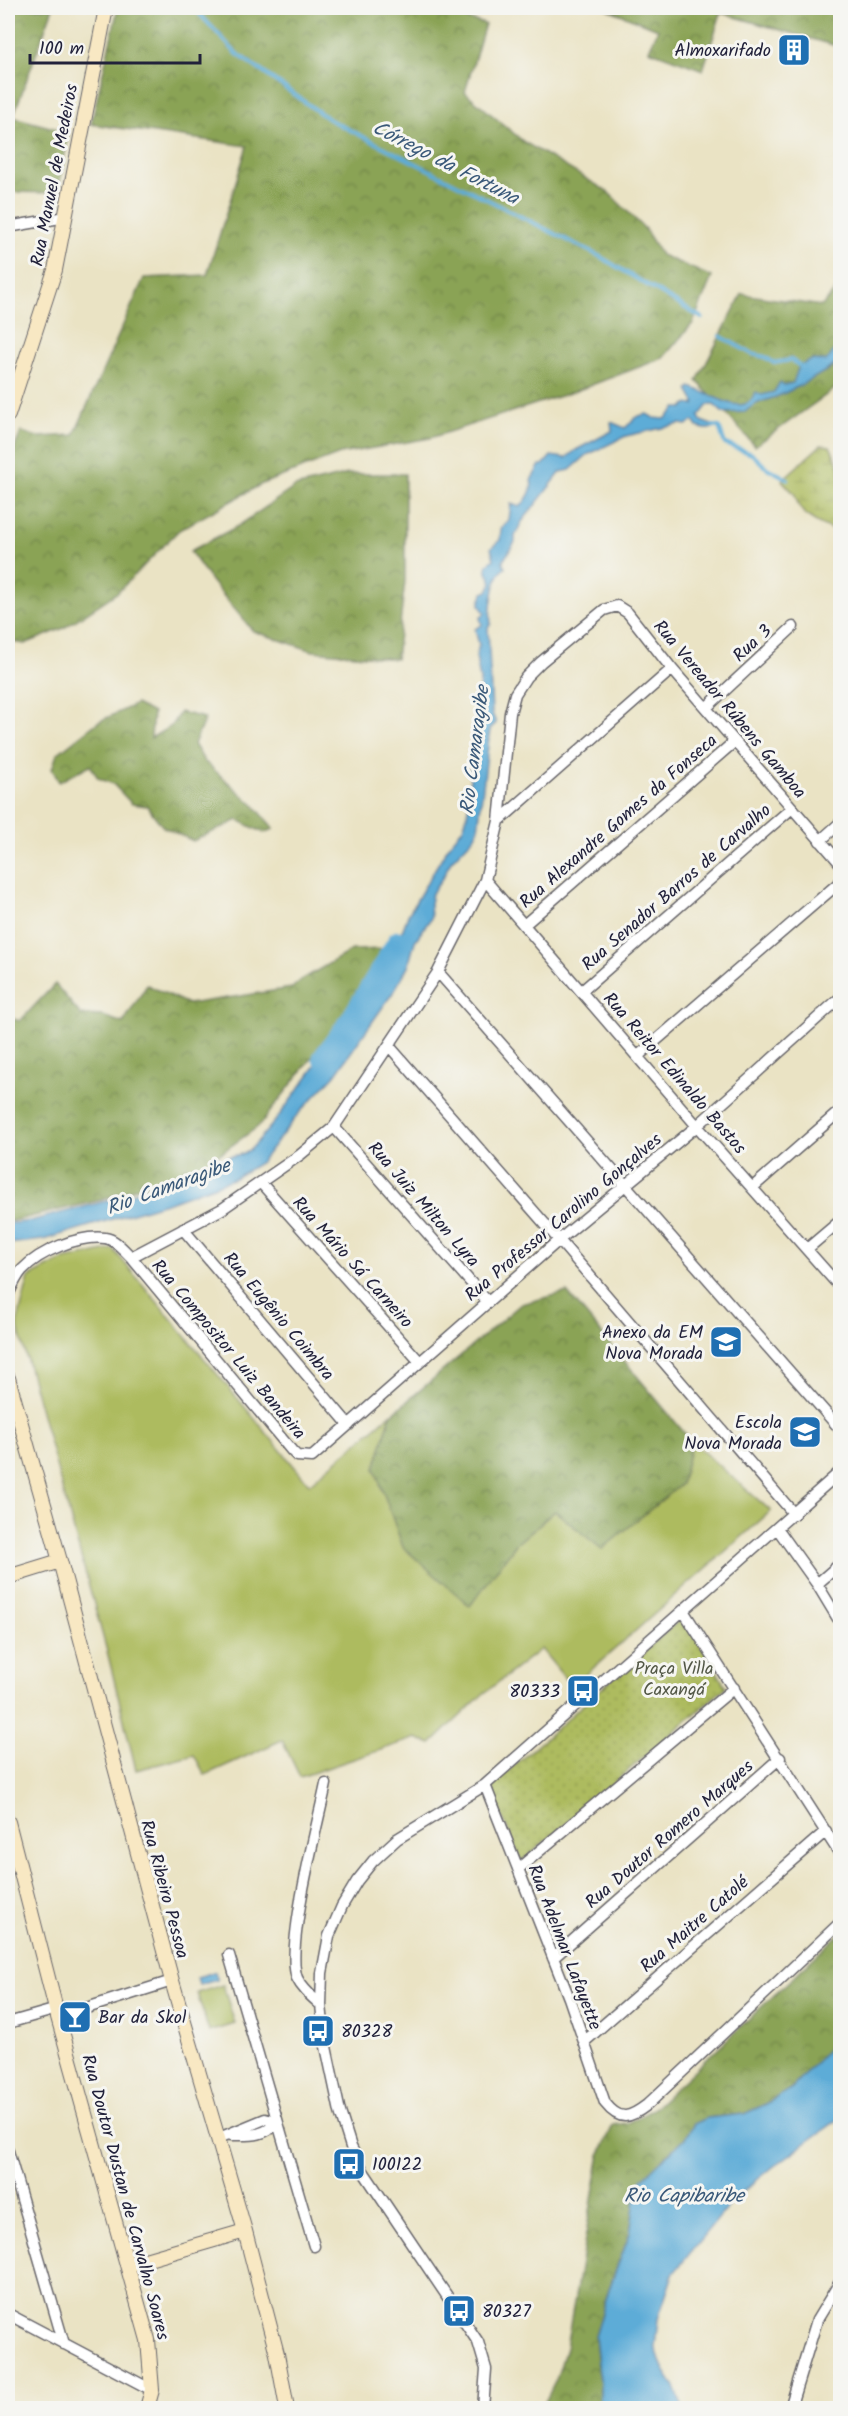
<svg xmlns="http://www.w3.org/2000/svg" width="848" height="2416" viewBox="0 0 848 2416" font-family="Kalam,sans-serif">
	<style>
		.green { fill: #adbb5e; stroke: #686e4c; stroke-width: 1.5 }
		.forest { fill: url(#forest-crowns); stroke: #566248; stroke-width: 1.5 }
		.wetland { fill: url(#wetland-marsh); stroke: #686e4c; stroke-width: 1.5 }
		.park { fill: url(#park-dots); stroke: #686e4c; stroke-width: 1.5 }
		.water { fill: #5dacd7; stroke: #406789; stroke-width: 1.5 }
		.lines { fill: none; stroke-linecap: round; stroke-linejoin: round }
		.stream { stroke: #5dacd7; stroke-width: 4 }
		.river { stroke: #5dacd7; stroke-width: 21 }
		.street-casing { stroke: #68666b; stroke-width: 13 }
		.secondary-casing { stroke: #68666b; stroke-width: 16 }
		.street { stroke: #fff; stroke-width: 10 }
		.secondary { stroke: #f8e8c3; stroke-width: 14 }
		.labels { text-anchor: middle; stroke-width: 6; stroke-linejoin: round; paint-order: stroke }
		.poi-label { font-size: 18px; fill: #22223b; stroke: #f6f6f2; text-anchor: end }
		.street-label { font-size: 18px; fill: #22223b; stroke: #f6f6f2 }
		.park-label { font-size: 18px; fill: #535847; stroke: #f6f6f2 }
		.water-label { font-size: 20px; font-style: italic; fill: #3a5979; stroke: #f6f6f2 }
	</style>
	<defs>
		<pattern id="forest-crowns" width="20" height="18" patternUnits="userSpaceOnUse" patternTransform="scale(1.5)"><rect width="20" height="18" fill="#8aa355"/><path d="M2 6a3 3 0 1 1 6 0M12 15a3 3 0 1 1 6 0" fill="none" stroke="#708448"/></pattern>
		<pattern id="wetland-marsh" width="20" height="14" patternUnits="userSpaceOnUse" patternTransform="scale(1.5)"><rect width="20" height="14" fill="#adbb5e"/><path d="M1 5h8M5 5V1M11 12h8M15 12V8" fill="none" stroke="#95a053"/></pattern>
		<pattern id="park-dots" width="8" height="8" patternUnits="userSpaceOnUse" patternTransform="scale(1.5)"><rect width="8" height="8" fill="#adbb5e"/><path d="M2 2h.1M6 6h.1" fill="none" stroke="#95a053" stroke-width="1.8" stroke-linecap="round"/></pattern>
	</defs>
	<rect width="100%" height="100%" fill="#f6f6f2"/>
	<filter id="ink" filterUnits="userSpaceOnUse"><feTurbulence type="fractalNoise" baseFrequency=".0167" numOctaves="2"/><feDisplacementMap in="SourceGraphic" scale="12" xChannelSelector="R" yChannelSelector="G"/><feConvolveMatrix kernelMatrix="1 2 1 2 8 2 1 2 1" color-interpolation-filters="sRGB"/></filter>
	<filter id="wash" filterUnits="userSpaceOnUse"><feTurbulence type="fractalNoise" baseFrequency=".008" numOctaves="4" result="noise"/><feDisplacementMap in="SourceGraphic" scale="24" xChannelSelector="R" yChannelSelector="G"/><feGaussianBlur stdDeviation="1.35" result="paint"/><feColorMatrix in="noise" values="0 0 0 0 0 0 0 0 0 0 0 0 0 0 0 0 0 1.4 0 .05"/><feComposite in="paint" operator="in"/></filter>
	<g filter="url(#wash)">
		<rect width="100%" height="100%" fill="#eae3c4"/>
		<path class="green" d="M113,1249l196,235 82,-70 -16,55 28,78 67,58 46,-61 39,-33 47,38 79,-65 11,-42 79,69 -199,176 -31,-38 -59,46 -51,49 -15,-6 -116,39 -18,-37 -77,35 -11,-20 -58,15 -28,-115 -91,-331 12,-47 31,-16z
			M223,1985l12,39 -26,8 -12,-39z"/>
		<path class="forest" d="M8,8h45l-40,109 56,15 -11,61 -50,-1z
			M118,8h313l54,16 -20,68 59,50 83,49 38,38 16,26 51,22 -19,46 -30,35 -90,34 -143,46 -90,16 -78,30 -83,46 -61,62 -54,36 -39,16 -17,-3v-177l13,-32 17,5 36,-2 70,-157 63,-3 40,-129 -156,-22z
			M605,8h235v39l-119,-34 -18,57 -54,-20 9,-21z
			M840,285v100l-85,61 -58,-65 45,-87 80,12z
			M348,474h57v107l-9,78 -83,-8 -60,-20 -41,-49 -22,-31 48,-25 57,-39z
			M136,704l17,9 -2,25 20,-12 9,-14 25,6 -11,26 10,17 51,45 19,23 -10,4 -26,-13 -45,21 -30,-14 -16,-21 -15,-2 -19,-20 -15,-6 -8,-13 -31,17 -7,-13 5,-15 41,-32z
			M385,949l-29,49 -34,47 -63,81 -52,37 -106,37 -93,22v-205l12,4 35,-37 26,31 22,1 20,7 24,-38 41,19 104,-16 9,-8 51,-30z
			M567,1292l125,150 -11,42 -79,65 -47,-38 -39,33 -46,62 -67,-59 -28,-78 16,-54 130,-111z
			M840,1933v108l-8,4 -40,43 -26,16 -22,10 -37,4 -13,6 -10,15 -21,19 -28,42 -5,33 -21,56 -14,48 5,43v28h-57v-2l13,-26 10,-32 34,-194 13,-29 14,-2 25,-13z"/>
		<path class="wetland" d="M821,445l9,1 10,21v66c-13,-6 -31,-12 -40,-25 -3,-4 -3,-9 -5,-13 -4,-5 -9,-10 -13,-15z"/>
		<path class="park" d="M684,1616l42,71 -205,175 -31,-75z"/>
		<path class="water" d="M840,344v18c-19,12 -40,25 -62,34 -12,5 -23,6 -33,16l-22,1 -9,-8h-6l-9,11 2,5 14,5c-5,5 -11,3 -18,1l-4,-6 -7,4 -6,-1 -54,12 -39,19 -17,15 -9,2 -40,51 -6,13v6l-12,19 2,7c-11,5 -16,45 -14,56l-3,3 4,86 4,10 -6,6 -12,100 -4,8 -23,24 -9,18 -10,14 -2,11 1,14 -16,23 -7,26 -14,24 -59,84 -35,37 -39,50 -26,16 -66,24 -126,38 -35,4v-20l22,-3 84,-22 91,-30 23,-12 14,-3 9,-5 25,-29 44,-60 8,-16 15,-11 25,-24 15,-27 4,-16 -4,-4 20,-33 5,-14c14,-24 28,-48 42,-71 4,-7 12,-12 14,-19 10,-27 1,-59 12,-84l4,-61 -4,-24 3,-11 -4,-16 7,-4 -2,-7 5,-5c-9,-13 -4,-8 -2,-20l5,-2 4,-9 -5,-10v-7l7,-6 -3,-11 9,-8 1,-11 8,-9 2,-16 9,3c7,-7 14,-18 11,-27l9,-15h3l8,-9 15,2 10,-8 36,-19 -1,-9 14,6c10,-8 6,-11 22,-14l7,4 11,1 11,-11h7l3,-4 8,1 1,-3 -7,-12 2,-3c14,3 49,28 61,13 2,-2 2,-6 5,-8l6,3 12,-3 6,-10 4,3 9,-2 6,-17 13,-6 14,1c7,-5 5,-11 14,-17z
			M215,1972l2,8 -18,5 -2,-8z
			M840,2041v77l-67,49 -38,31 -62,76 -15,45 -3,27 7,21 13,20 8,21h-83v-28l-5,-43 14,-48 21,-56 5,-33 7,-21 42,-40 10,-15 13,-6 37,-4 22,-10 26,-16 40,-43z"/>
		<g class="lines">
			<path class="stream" d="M194,8l42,45 94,67 269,136 103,62
				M720,336l32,18 13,3 9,6 17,-3 12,8
				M713,426l6,1 6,17 27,10 15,14 21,11"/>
			<path class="river" d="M323,1058l27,-37 48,-80"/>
		</g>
	</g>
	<g filter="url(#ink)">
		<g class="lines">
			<defs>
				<path id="street" d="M8,227l58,-10
					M706,708l87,-81
					M499,821l173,-152
					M820,841l20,-18
					M485,880l212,246 143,161
					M524,925l210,-183
					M438,972l402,457
					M582,991l210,-183
					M390,1047l169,193 235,274
					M638,1056l202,-174
					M334,1127l154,175
					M261,1183l159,179
					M753,1187l87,-76
					M183,1229l166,196
					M807,1249l33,-28
					M131,1257l91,-48 78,-54 34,-28 104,-155 47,-92 14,-59 11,-108 5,-19 11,-17 15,-15 63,-52 13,-4 11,7 44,56 168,194
					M8,1295c4,-9 8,-18 14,-25 18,-19 56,-35 83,-32 10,1 19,12 26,19l161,194 5,5 15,1 247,-217 138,-114 143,-128
					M777,1528l40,56 23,38
					M817,1584l23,-20
					M684,1612l156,242
					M485,1785l84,213 36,105c15,19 25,15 42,2l193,-182
					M518,1869l216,-181
					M229,1955l85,291
					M553,1958l227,-200
					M321,2005c-9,-8 -19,-16 -24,-27 -12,-32 21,-155 29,-194
					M58,2017l114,-36
					M8,2023l49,-14
					M584,2042l242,-211
					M219,2138l46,-19 12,3c-13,15 -27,13 -46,13
					M8,2151l56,193
					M8,2314l144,76
					M483,2408l3,-39 -8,-27 -115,-171 -12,-24 -11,-35 -15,-70 -4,-37 1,-32 7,-37 13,-30 15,-25 16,-20 24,-22 88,-54 355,-313
					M790,2408l27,-88 23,-38"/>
				<path id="secondary" d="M8,415l47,-145 51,-262
					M8,1378l52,183 112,420 73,250 32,123 10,54
					M8,1577l52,-16
					M8,1822l50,195 90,323 4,50 -5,18
					M128,2265l117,-34"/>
			</defs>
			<use href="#street" class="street-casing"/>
			<use href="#secondary" class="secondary-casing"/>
			<use href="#street" class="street"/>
			<use href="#secondary" class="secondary"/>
		</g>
	</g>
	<defs>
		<symbol id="building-square" viewBox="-11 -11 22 22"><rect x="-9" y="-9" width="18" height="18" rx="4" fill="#1f6fb2" stroke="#f6f6f2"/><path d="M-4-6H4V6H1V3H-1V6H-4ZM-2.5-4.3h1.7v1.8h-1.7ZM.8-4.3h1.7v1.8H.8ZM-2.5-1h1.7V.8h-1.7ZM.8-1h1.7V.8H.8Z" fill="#fff"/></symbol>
		<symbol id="school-square" viewBox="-11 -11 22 22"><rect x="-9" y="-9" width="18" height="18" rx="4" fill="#1f6fb2" stroke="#f6f6f2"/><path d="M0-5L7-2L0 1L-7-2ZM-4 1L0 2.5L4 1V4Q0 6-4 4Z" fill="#fff"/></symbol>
		<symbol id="bus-square" viewBox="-11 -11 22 22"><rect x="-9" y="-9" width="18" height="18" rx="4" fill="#1f6fb2" stroke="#f6f6f2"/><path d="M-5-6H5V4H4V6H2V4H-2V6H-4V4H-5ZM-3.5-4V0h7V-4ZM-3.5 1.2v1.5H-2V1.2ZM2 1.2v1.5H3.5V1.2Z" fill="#fff"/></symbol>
		<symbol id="bar-square" viewBox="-11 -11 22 22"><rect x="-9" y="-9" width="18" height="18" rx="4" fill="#1f6fb2" stroke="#f6f6f2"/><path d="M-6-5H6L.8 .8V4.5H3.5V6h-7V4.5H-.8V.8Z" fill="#fff"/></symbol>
	</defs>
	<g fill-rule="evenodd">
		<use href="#building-square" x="775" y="31" width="38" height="38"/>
		<use href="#school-square" x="707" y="1323" width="38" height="38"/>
		<use href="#school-square" x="786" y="1413" width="38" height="38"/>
		<use href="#bus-square" x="564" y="1672" width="38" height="38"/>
		<use href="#bar-square" x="56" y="1998" width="38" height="38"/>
		<use href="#bus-square" x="299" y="2012" width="38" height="38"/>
		<use href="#bus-square" x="330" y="2145" width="38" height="38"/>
		<use href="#bus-square" x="440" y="2292" width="38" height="38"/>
	</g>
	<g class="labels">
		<g class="poi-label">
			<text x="771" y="56">Almoxarifado</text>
			<text x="703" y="1338">Anexo da EM<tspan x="703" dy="21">Nova Morada</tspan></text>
			<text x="782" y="1428">Escola<tspan x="782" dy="21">Nova Morada</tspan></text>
			<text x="560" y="1697">80333</text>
			<text x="98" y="2023" text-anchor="start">Bar da Skol</text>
			<text x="341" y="2037" text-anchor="start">80328</text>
			<text x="372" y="2170" text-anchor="start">100122</text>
			<text x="482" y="2317" text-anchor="start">80327</text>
		</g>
		<g class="street-label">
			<text transform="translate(54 175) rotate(-79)" y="6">Rua Manuel de Medeiros</text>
			<text transform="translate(752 643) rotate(-43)" y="6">Rua 3</text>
			<text transform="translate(730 709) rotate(50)" y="6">Rua Vereador Rúbens Gamboa</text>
			<text transform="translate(618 821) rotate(-41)" y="6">Rua Alexandre Gomes da Fonseca</text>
			<text transform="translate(676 887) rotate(-41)" y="6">Rua Senador Barros de Carvalho</text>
			<text transform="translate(675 1073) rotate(49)" y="6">Rua Reitor Edinaldo Bastos</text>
			<text transform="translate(424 1204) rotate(49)" y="6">Rua Juiz Milton Lyra</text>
			<text transform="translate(563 1217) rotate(-40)" y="6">Rua Professor Carolino Gonçalves</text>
			<text transform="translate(353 1262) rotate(48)" y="6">Rua Mário Sá Carneiro</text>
			<text transform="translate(279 1316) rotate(50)" y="6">Rua Eugênio Coimbra</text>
			<text transform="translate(229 1349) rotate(50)" y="6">Rua Compositor Luiz Bandeira</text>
			<text transform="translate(669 1834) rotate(-41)" y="6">Rua Doutor Romero Marques</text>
			<text transform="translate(165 1889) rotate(75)" y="6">Rua Ribeiro Pessoa</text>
			<text transform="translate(694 1924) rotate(-41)" y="6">Rua Maitre Catolé</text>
			<text transform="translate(565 1947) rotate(69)" y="6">Rua Adelmar Lafayette</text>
			<text transform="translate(126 2197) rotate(75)" y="6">Rua Doutor Dustan de Carvalho Soares</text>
		</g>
		<g class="park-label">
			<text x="674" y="1674">Praça Villa<tspan x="674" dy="21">Caxangá</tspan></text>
		</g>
		<g class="water-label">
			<text transform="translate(446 162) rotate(27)" y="7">Córrego da Fortuna</text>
			<text transform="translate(474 750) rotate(-83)" y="7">Rio Camaragibe</text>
			<text transform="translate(168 1186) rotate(-20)" y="7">Rio Camaragibe</text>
			<text x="684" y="2202">Rio Capibaribe</text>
		</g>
	</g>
	<rect width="848" height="2416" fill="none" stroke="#f6f6f2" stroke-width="30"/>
	<path d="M30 54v9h170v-9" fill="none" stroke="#22223b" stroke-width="3"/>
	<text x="39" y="54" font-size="18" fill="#22223b" stroke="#f6f6f2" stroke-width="4.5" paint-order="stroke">100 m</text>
</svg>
